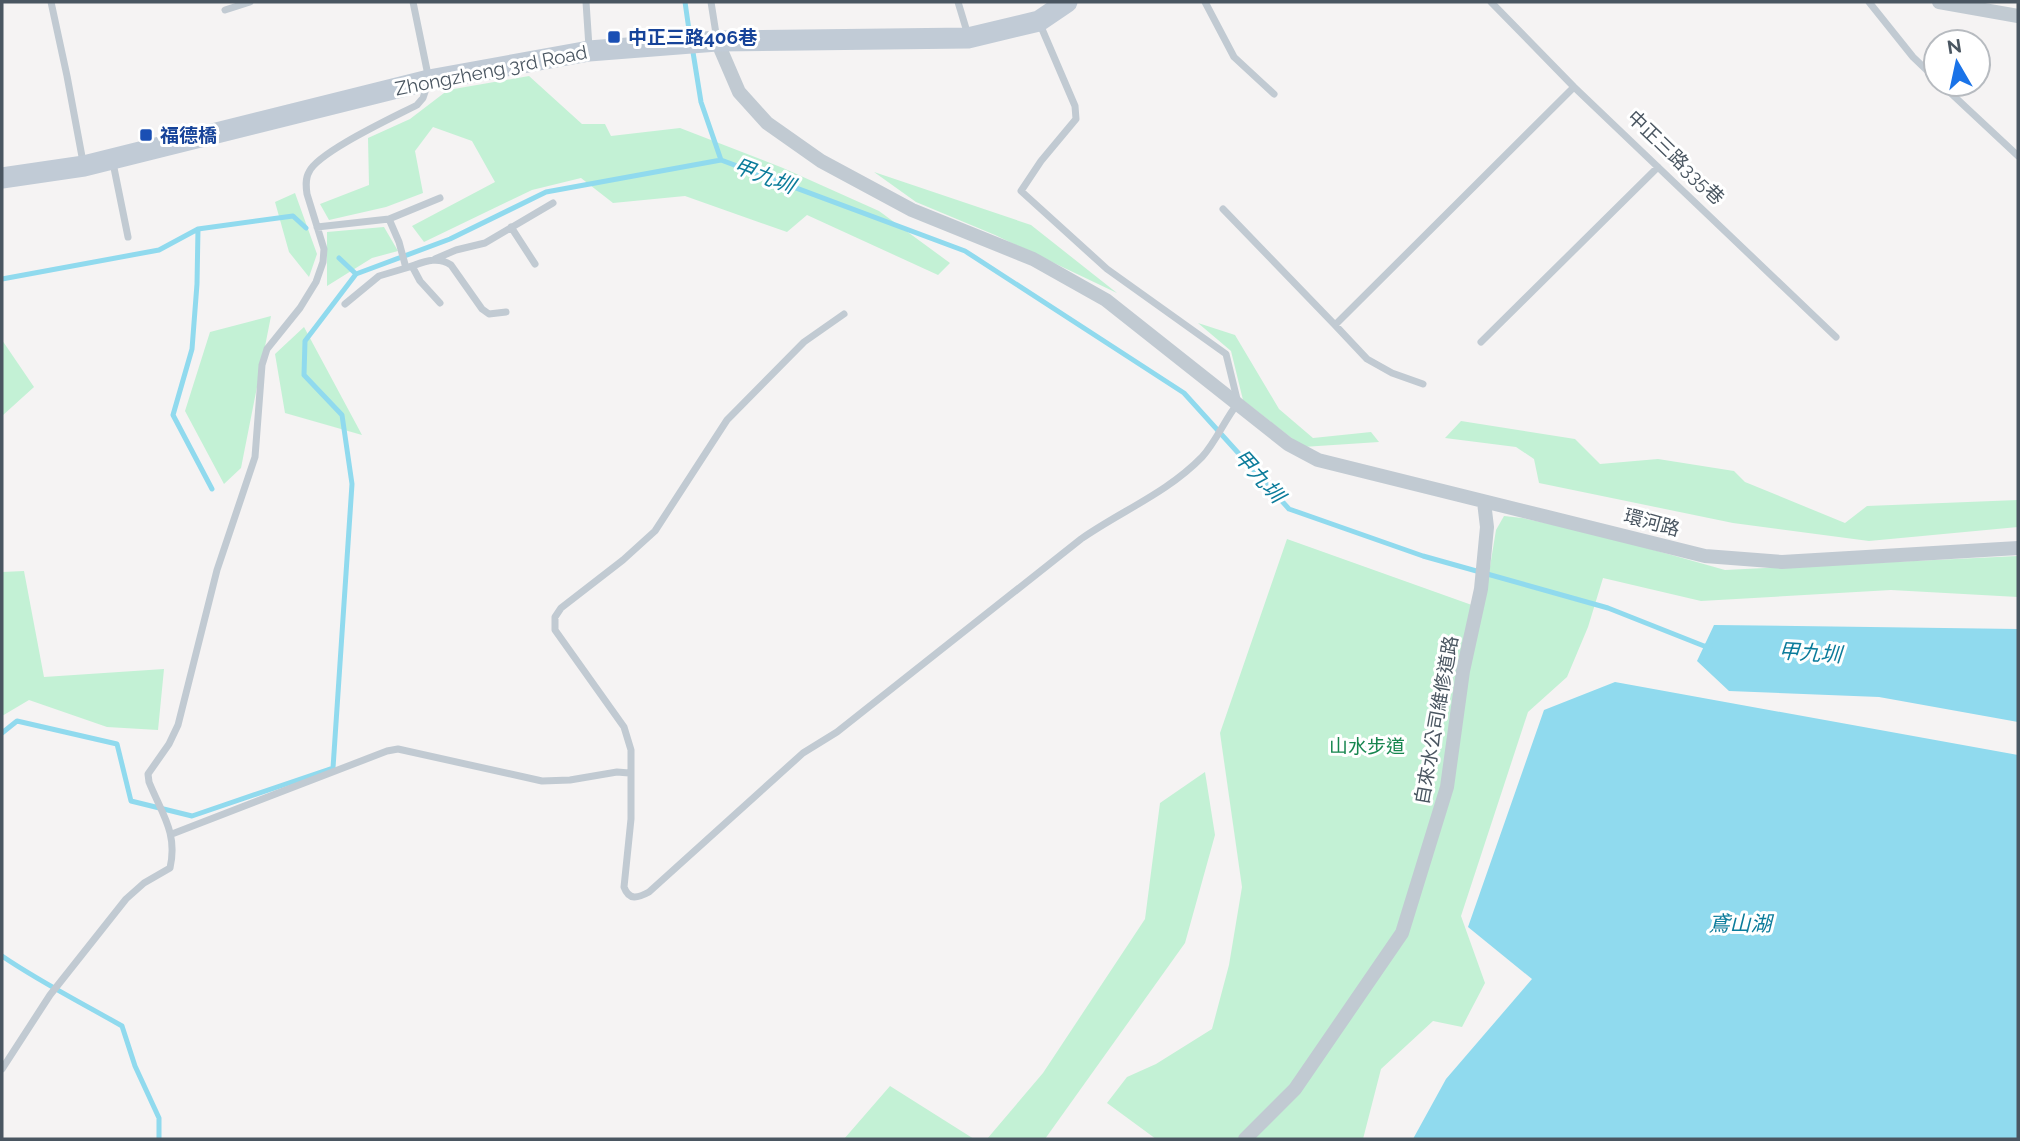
<svg xmlns="http://www.w3.org/2000/svg" width="2020" height="1141" viewBox="0 0 2020 1141" font-family="Raleway,'Noto Sans TC',sans-serif">
	<style>
		.green { fill: #c3f1d5 }
		.water { fill: #90daee }
		.lines { fill: none; stroke-linecap: round; stroke-linejoin: round }
		.stream { stroke: #90daee; stroke-width: 5 }
		.lane { stroke: #c1cad2; stroke-width: 7 }
		.street { stroke: #c1cad2; stroke-width: 14 }
		.secondary { stroke: #c1cbd6; stroke-width: 21 }
		.transit-dot { fill: #1a4fb4; stroke: #fff; stroke-width: 2.5 }
		.labels { text-anchor: middle; stroke-width: 6; stroke-linejoin: round; paint-order: stroke }
		.transit-label { font-size: 19px; font-weight: bold; fill: #164399; stroke: #fff; text-anchor: start }
		.street-label { font-size: 19px; fill: #4a5661; stroke: #fff }
		.park-label { font-size: 19px; fill: #17864f; stroke: #fff }
		.water-label { font-size: 21px; font-style: italic; fill: #0c7c9b; stroke: #fff }
	</style>
	<rect width="100%" height="100%" fill="#f5f3f3"/>
	<path class="green" d="M529,76l53,48h23l6,12 69,-8 103,40 96,43 71,52 -12,12 -131,-60 -20,17 -102,-36 -72,7 -32,-25 -49,12 -108,52 -12,-16 83,-44 -23,-41 -39,-14 -18,24 8,42 -37,14 -57,13 -9,-16 49,-19 -1,-47 42,-19 38,-29z
		M874,172l157,53 86,68 -122,-58 -79,-33z
		M295,193l22,61 -8,23 -20,-25 -14,-50z
		M384,227l14,24 -26,7 -45,28v-54z
		M271,316l-30,152 -17,16 -39,-73 25,-79z
		M1198,323l37,12 44,74 34,29 58,-6 8,10 -76,5 -60,-47 -12,-49z
		M304,327l58,108 -77,-22 -10,-59z
		M2,340l32,47 -32,29z
		M1461,421l114,18 25,25 58,-5 76,12 11,11 100,41 22,-17 151,-6v27l-149,14 -136,-18 -194,-40 -5,-24 -18,-12 -71,-9z
		M1504,516l18,2 75,16 128,36 293,-14v41l-127,-7 -190,11 -98,-23 -15,49 -21,50 -39,35 -67,204 24,67 -23,44 -29,-6 -52,48 -18,70h-207l-49,-36 20,-26 29,-13 56,-35 17,-64 13,-78 -22,-154 67,-194 196,70 13,-79z
		M24,571l20,106 120,-8 -6,61 -51,-3 -78,-27 -27,16v-144z
		M1205,772l10,63 -30,108 -140,196h-58l56,-66 102,-154 15,-116z
		M890,1086l84,53h-130z"/>
	<path class="water" d="M1714,625l304,4v93l-139,-25 -150,-6 -32,-30z
		M1615,682l403,73v384h-605l33,-60 86,-100 -64,-52 76,-217z"/>
	<g class="lines">
		<path class="stream" d="M685,2l5,35
			M692,46l9,56 20,58 244,91 219,142 105,116 134,47 185,52 96,38h7
			M198,229l-1,55 -5,65 -19,66 39,74
			M339,258l17,16
			M2,279l157,-29 39,-21 95,-13 13,12
			M2,733l15,-12 100,23 14,57 61,15 141,-48 19,-284 -10,-69 -38,-40 1,-34 51,-67 94,-35 96,-47 175,-32
			M2,956c38,26 80,47 120,70l13,40 24,52v21"/>
		<path class="lane" d="M51,2l16,74 16,86
			M586,2l3,45
			M711,2l6,38
			M958,2l10,33
			M1205,2l29,55 40,37
			M1491,2l83,85 262,250
			M1869,2l44,55 23,22
			M225,10l25,-8
			M1941,84l77,72
			M113,163l15,74
			M1223,209l112,116 239,-238
			M317,227l72,-8 51,-21
			M511,227l24,37
			M435,259l21,-9 29,-7 68,-40
			M412,266l8,15 20,22
			M406,268c16,-5 30,-13 45,-3l31,44 7,5 17,-2
			M345,304l34,-28 27,-8 -7,-26 -10,-23
			M844,314l-40,28 -77,78 -72,111 -32,29 -62,48 -6,9v13l69,97 7,23v69l-7,68c5,14 14,11 25,5l154,-139 34,-21 244,-193c40,-28 86,-46 121,-82 14,-15 23,-38 36,-54l-12,-49 -119,-85 -86,-78 20,-30 35,-42 -1,-13 -36,-84
			M1335,325l32,34 25,14 31,11
			M1481,342l177,-175
			M172,834l215,-83 11,-2 144,32 28,-1 47,-8 12,1
			M2,1069l48,-74 76,-96 18,-16 26,-15c8,-35 -8,-54 -21,-86l-1,-8 21,-30 9,-19 39,-155 38,-113 7,-92 5,-16 33,-41 16,-26 7,-20 1,-13 -17,-55c-1,-7 -2,-15 2,-22 9,-20 85,-55 108,-67l6,-7 6,-18 -16,-78"/>
		<path class="street" d="M1939,2l79,14
			M717,41l22,51 28,31 54,38 91,49 121,49 73,41 182,144 30,16 387,96 77,6 236,-14
			M1245,1139l50,-50 107,-156 45,-146 16,-116 18,-82 6,-62 -3,-25"/>
		<path class="secondary" d="M2,178l82,-12 345,-86 160,-29 128,-10 251,-3 71,-17 28,-19"/>
	</g>
	<g class="transit-dot">
		<rect x="607" y="30" width="14" height="14" rx="3.5"/>
		<rect x="139" y="128" width="14" height="14" rx="3.5"/>
	</g>
	<g class="labels">
		<g class="transit-label">
			<text x="628" y="44">中正三路406巷</text>
			<text x="160" y="142">福德橋</text>
		</g>
		<g class="street-label">
			<text transform="translate(491 70) rotate(-11)" y="7">Zhongzheng 3rd Road</text>
			<text transform="translate(1676 157) rotate(44)" y="7">中正三路335巷</text>
			<text transform="translate(1652 522) rotate(15)" y="7">環河路</text>
			<text transform="translate(1436 720) rotate(-80)" y="7">自來水公司維修道路</text>
		</g>
		<g class="park-label">
			<text x="1367" y="753">山水步道</text>
		</g>
		<g class="water-label">
			<text transform="translate(764 176) rotate(21)" y="7">甲九圳</text>
			<text transform="translate(1259 476) rotate(48)" y="7">甲九圳</text>
			<text transform="translate(1810 653) rotate(4)" y="7">甲九圳</text>
			<text x="1740" y="931">鳶山湖</text>
		</g>
	</g>
	<rect width="2020" height="1141" fill="none" stroke="#4a5661" stroke-width="7"/>
	<g transform="translate(1957 63) rotate(351)"><circle r="33" fill="#ffffff" stroke="#b7bbc0" stroke-width="2"/>
	<path d="M0-5L12 26L0 18L-12 26Z" fill="#1a73e8"/>
	<text y="-10" font-size="19" font-weight="bold" text-anchor="middle" fill="#4a5661">N</text>
	</g>
</svg>
